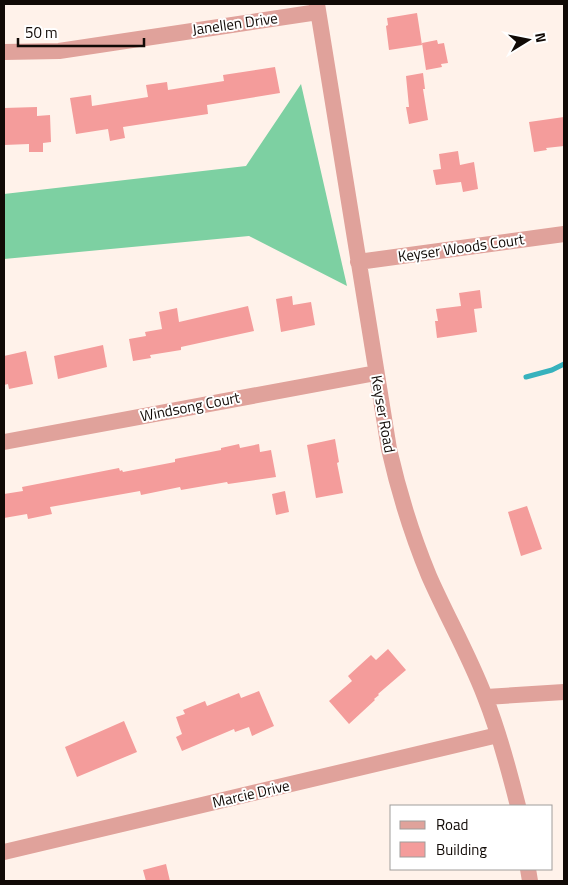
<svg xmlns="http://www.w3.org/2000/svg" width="568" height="885" viewBox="0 0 568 885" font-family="'Titillium Web',sans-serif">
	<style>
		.forest { fill: #7dd0a2 }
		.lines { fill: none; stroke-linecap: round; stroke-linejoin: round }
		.stream { stroke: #37b2bd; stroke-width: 5 }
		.building { fill: #f49c9b }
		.minor { stroke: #e0a29b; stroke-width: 16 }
		.labels { text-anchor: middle; stroke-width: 4; stroke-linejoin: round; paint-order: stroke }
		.street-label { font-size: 15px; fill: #110a06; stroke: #fff }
	</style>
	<rect width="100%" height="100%" fill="#fff2ea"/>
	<path class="forest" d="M301,84l46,202 -98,-50 -245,23v-65l242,-28z"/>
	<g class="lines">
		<path class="stream" d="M526,377l26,-7 12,-6"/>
	</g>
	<path class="building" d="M417,13l5,32 -33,5 -3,-24 2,-1 -1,-7z
		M437,40l1,4 6,-1 4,20 -7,1 1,3 -16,3 -4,-27z
		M275,67l5,26 -73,12 1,9 -85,13 2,11 -15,3 -2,-12 -32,5 -6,-36 21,-3 1,11 56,-9 -2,-12 21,-3 1,8 56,-9 -1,-6z
		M423,73l2,16h-2l5,31 -19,4 -3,-17h3l-3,-31z
		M37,107v9l13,-1 1,27 -8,1v9h-14v-8l-25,1v-37z
		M564,117v29l-18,2 1,2 -13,2 -5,-30z
		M458,151l2,14 14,-3 4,27 -15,3 -2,-10 -25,3 -3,-15 8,-1 -2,-15z
		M480,290l2,18 -8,1 3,23 -40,6 -2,-17h3l-2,-12 25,-3 -2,-13z
		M292,296l1,9 18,-3 4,23 -34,7 -5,-33z
		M248,306l6,25 -73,16v3l-31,5 1,3 -18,3 -4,-22 17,-3 -1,-4 17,-3 -3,-17 18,-4 2,14z
		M103,345l4,22 -49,12 -4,-23z
		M26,351l7,33 -24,5 -1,-5 -4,1v-29z
		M335,439l4,23 -2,1 6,30 -27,5 -9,-53z
		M239,444l1,4 19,-4 1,8 11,-2 5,27 -48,7 -1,-2 -46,8 -1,-3 -39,8 -1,-4 -90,16 2,7 -24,5 -1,-5 -23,4v-24l19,-3 -1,-4 97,-19 1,3 2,-1 1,2 52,-10v-3l46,-9v-2z
		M285,491l4,21 -13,3 -4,-21z
		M527,506l15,43 -21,7 -13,-44z
		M388,649l18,21 -28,24 1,1 -5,4 1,1 -26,24 -20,-23 23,-20 -4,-5 23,-21 5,5z
		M259,691l15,35 -22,10 -3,-9 -14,5 -1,-3 -52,22 -6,-14 6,-3 -6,-17 9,-3 -2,-4 22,-9 2,5 32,-13 2,5z
		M124,721l13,31 -60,25 -12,-30z
		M166,864l4,17h-24l-3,-11z"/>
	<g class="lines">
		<path class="minor" d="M317,4l72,445c10,44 23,86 40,127 18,41 40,79 56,121 14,35 24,73 33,109
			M4,52l55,-1 259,-39
			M358,262l206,-28
			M4,442l372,-69
			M486,697l78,-5
			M4,852l494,-117
			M528,869l2,12"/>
	</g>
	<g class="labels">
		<g class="street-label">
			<text transform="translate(235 24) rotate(-8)" y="5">Janellen Drive</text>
			<text transform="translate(461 248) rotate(-8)" y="5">Keyser Woods Court</text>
			<text transform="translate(190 407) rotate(-11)" y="5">Windsong Court</text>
			<text transform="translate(383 414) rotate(80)" y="5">Keyser Road</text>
			<text transform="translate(251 794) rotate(-13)" y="5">Marcie Drive</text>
		</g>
	</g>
	<rect width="568" height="885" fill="none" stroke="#110a06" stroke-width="10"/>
	<rect x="390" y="805" width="162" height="65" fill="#ffffff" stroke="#a09d9b"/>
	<rect x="400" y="821" width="25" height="8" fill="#e0a29b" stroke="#a09d9b"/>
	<text x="436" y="830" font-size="15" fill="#110a06">Road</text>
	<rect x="400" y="842" width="25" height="15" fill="#f49c9b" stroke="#a09d9b"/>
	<text x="436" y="855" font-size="15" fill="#110a06">Building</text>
	<g transform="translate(528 40) rotate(80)" stroke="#ffffff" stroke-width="4" paint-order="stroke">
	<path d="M0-4L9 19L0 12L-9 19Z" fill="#110a06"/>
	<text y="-8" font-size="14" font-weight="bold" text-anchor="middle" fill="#110a06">N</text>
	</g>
	<path d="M18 38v8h126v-8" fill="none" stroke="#110a06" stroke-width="2.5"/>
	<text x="25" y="38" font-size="15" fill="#110a06" stroke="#ffffff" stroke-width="4" paint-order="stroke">50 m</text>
</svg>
